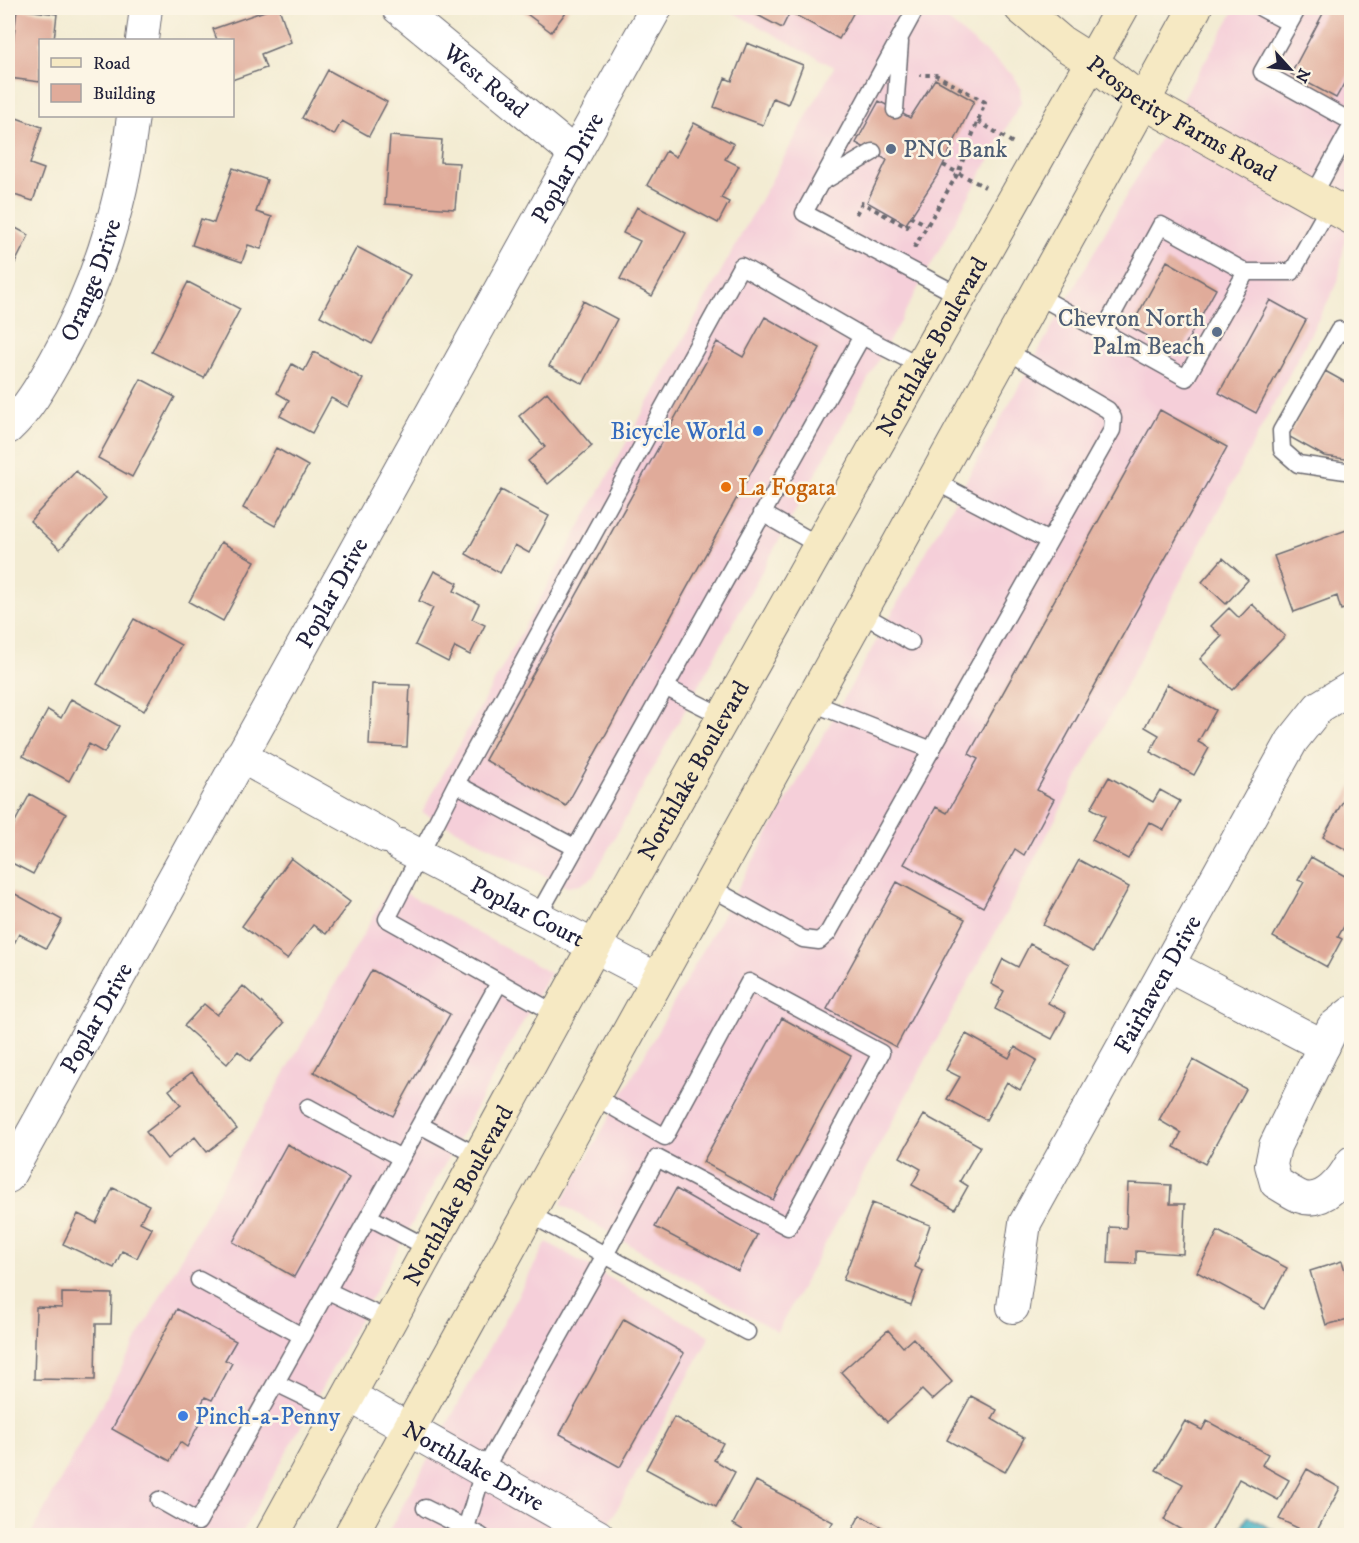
<svg xmlns="http://www.w3.org/2000/svg" width="1359" height="1543" viewBox="0 0 1359 1543" font-family="'IM FELL DW Pica',serif">
	<style>
		.built { fill: #f5cfd9 }
		.water { fill: #48b3c5; stroke: #356a80; stroke-width: 1.5 }
		.building { fill: #e0ab9a }
		.lines { fill: none; stroke-linecap: round; stroke-linejoin: round }
		.lane-casing { stroke: #6b6970; stroke-width: 19 }
		.street-casing { stroke: #6b6970; stroke-width: 34 }
		.secondary-casing { stroke: #6b6970; stroke-width: 35 }
		.path { stroke: #6b6970; stroke-width: 4; stroke-dasharray: 4.5 4.5; stroke-linecap: butt }
		.lane { stroke: #fff; stroke-width: 16 }
		.street { stroke: #fff; stroke-width: 32 }
		.secondary { stroke: #f6e9c3; stroke-width: 33 }
		.service-dot { fill: #5c6f8a; stroke: #fcf5e5; stroke-width: 2 }
		.shop-dot { fill: #3f7fe0; stroke: #fcf5e5; stroke-width: 2 }
		.food-dot { fill: #e8710a; stroke: #fcf5e5; stroke-width: 2 }
		.labels { text-anchor: middle; stroke-width: 5; stroke-linejoin: round; paint-order: stroke }
		.street-label { font-size: 24px; fill: #22223b; stroke: #fcf5e5 }
		.service-label { font-size: 24px; fill: #4e5e75; stroke: #fcf5e5; text-anchor: start }
		.shop-label { font-size: 24px; fill: #366cbe; stroke: #fcf5e5; text-anchor: end }
		.food-label { font-size: 24px; fill: #c56008; stroke: #fcf5e5; text-anchor: start }
	</style>
	<rect width="100%" height="100%" fill="#fcf5e5"/>
	<filter id="ink" filterUnits="userSpaceOnUse"><feTurbulence type="fractalNoise" baseFrequency=".0167" numOctaves="2"/><feDisplacementMap in="SourceGraphic" scale="12" xChannelSelector="R" yChannelSelector="G"/><feConvolveMatrix kernelMatrix="1 2 1 2 8 2 1 2 1" color-interpolation-filters="sRGB"/></filter>
	<filter id="wash" filterUnits="userSpaceOnUse"><feTurbulence type="fractalNoise" baseFrequency=".008" numOctaves="4" result="noise"/><feDisplacementMap in="SourceGraphic" scale="24" xChannelSelector="R" yChannelSelector="G"/><feGaussianBlur stdDeviation="1.35" result="paint"/><feColorMatrix in="noise" values="0 0 0 0 0 0 0 0 0 0 0 0 0 0 0 0 0 1.4 0 .05"/><feComposite in="paint" operator="in"/></filter>
	<g filter="url(#wash)">
		<rect width="100%" height="100%" fill="#f3ecd3"/>
		<path class="built" d="M725,8h208l81,68 6,11 1,15 -428,775 -13,8 -13,2 -145,-75 412,-745z
			M1236,8h115v195l-13,79 -334,635 -227,415 -216,-128 551,-984z
			M391,885l159,88 -309,562 -211,1 161,-296z
			M547,1242l163,94 -107,199 -217,1z"/>
		<path class="water" d="M1248,1516l34,19h-39l-5,-2z"/>
		<g id="blocks">
			<path class="building" d="M273,8h6l12,34 -30,12 5,14 -34,12v-40h-15l-4,-11z
				M519,8h50l-18,24z
				M744,8h112l-17,31 -49,-27 -8,16z
				M1326,8h26v61l-16,29 -45,-24z
				M17,9l40,5 -3,26h-14v42l-31,-4z
				M747,43l56,22 -15,39 -15,-6 -10,27 -49,-18 11,-29 7,3z
				M328,70l59,32 -18,34 -27,-15 -8,14 -32,-17z
				M935,79l39,22 -35,72 -33,51 -39,-22 20,-42 -31,-17 23,-42 31,17z
				M8,115l34,12 -12,37 14,5 -11,32 -22,-7 2,-7 -5,-2z
				M694,123l40,21 -9,15 14,7 -18,32 8,4 -11,21 -71,-38 19,-34 10,6z
				M390,136l52,4 -2,22 19,1 -4,46 -70,-5z
				M233,168l34,12 -11,32 16,5 -11,32 -13,-4 -6,17 -50,-17 9,-26 13,4z
				M637,207l49,26 -34,63 -32,-17 20,-38 -17,-8z
				M8,224l21,11 -21,42z
				M357,247l53,28 -38,69 -52,-28z
				M1167,261l49,28 -36,65 -49,-27z
				M188,282l52,27 -36,69 -52,-26z
				M1270,300l36,20 -50,93 -37,-20z
				M583,301l34,18 -34,65 -34,-18z
				M765,317l55,31 -254,458 -81,-46 232,-418 26,15z
				M314,352l49,27 -15,28 -17,-9 -19,35 -32,-17 9,-16 -12,-7 15,-29 12,7z
				M1325,371l27,15v74l-28,-4 -36,-20z
				M141,379l34,18 -43,80 -34,-19z
				M547,392l45,54 -44,38 -20,-23 17,-14 -26,-31z
				M1160,410l67,37 -190,343 17,9 -30,56 -9,-6 -32,58 -79,-43 32,-57 11,6 31,-54 -9,-5z
				M276,448l32,18 -33,60 -32,-18z
				M76,471l30,27 -46,51 -30,-28z
				M501,490l48,26 -20,37 -14,-8 -15,28 -34,-19z
				M1352,528v78l-11,4 -4,-14 -43,16 -20,-56z
				M221,542l34,19 -32,60 -34,-19z
				M1223,558l25,22 -22,24 -24,-22z
				M434,571l24,12 -4,8 25,13 -7,15 13,6 -15,30 -15,-8 -7,15 -33,-17 18,-37 -14,-7z
				M1252,604l33,32 -53,54 -32,-31 22,-23 -11,-10 18,-18 10,10z
				M134,619l47,26 -37,66 -47,-27z
				M372,684l38,1 -3,62 -38,-2z
				M1167,684l49,26 -18,32 11,6 -15,27 -44,-23 9,-17 -14,-8z
				M71,699l48,27 -15,27 -15,-9 -20,37 -46,-25 25,-46 13,8z
				M1109,777l44,25 7,-12 20,11 -16,29 -15,-8 -21,37 -36,-19 13,-24 -14,-8z
				M1352,785v68l-29,-16z
				M30,794l36,20 -33,60 -25,-13v-31l2,1z
				M1311,857l41,23v32l-14,25 4,2 -15,28 -54,-30 31,-55 -6,-2z
				M291,858l59,44 -24,32 -13,-9 -26,34 -45,-33z
				M1079,860l50,27 -36,65 -50,-27z
				M897,882l68,37 -69,128 -69,-38z
				M8,890l54,30 -16,28 -27,-14 -11,21z
				M1030,944l39,20 -21,39 18,10 -14,26 -57,-30 9,-18 -13,-7 12,-25 15,8z
				M372,970l78,44 -57,102 -79,-44z
				M243,986l41,37 -34,38 -12,-10 -11,13 -43,-38 20,-22 13,11z
				M782,1018l69,38 -78,144 -70,-38z
				M966,1034l43,24 6,-11 22,13 -17,30 -13,-8 -21,38 -39,-21 13,-22 -14,-7z
				M1193,1060l53,29 -41,75 -31,-17 7,-14 -22,-13z
				M192,1072l45,57 -30,23 -12,-15 -28,22 -21,-27 35,-27 -12,-15z
				M924,1115l56,31 -20,35 8,5 -13,23 -43,-24 9,-16 -21,-12z
				M287,1144l62,34 -55,99 -61,-35z
				M1128,1183l43,2 -1,19h15l-2,50 -47,-3v13l-28,-1 2,-36 16,1z
				M113,1188l36,17 -9,17 12,6 -15,30 -15,-7 -8,17 -51,-24 15,-30 18,9z
				M676,1189l81,46 -19,36 -83,-44z
				M872,1203l58,22 -15,42 8,4 -12,34 -68,-25z
				M1218,1231l69,37 -22,41 -68,-37z
				M1342,1261l4,13 6,-1v45l-26,7 -16,-54z
				M62,1293l50,1 -1,30h-15l-1,56 -61,-1 2,-72 26,1z
				M177,1309l59,32 -11,19 7,3 -20,37 -7,-3 -4,8 6,4 -20,38 -7,-5 -10,19 -58,-32z
				M624,1319l60,34 -64,114 -60,-33z
				M888,1330l15,17 10,-9 39,44 -20,18 -10,-10 -35,32 -46,-50z
				M971,1396l26,14 -5,9 32,19 -19,34 -58,-32z
				M674,1417l49,26 -9,17 21,12 -19,35 -70,-38z
				M1185,1421l17,9 5,-9 61,33 -6,11 27,15 -11,20 -39,-21 -30,57h-17l-28,-16 19,-36 -27,-14z
				M1307,1469l33,19 -26,48 -35,-17z
				M756,1481l77,41 -8,14h-72l-20,-12z
				M860,1515l38,21h-49z"/>
		</g>
	</g>
	<g filter="url(#ink)">
		<use href="#blocks" fill-opacity="0" stroke="#6b6970" stroke-width="1.5"/>
		<g class="lines">
			<defs>
				<path id="lane" d="M916,8l-112,205 156,83
					M1261,8l28,15
					M1298,8l-36,64 90,50
					M895,110l5,-68
					M822,182l51,-30
					M1313,196l39,-71
					M1035,294l151,84 60,-106h46l38,-67
					M1103,332l58,-107 85,47
					M1352,336l-13,-6 -58,101 1,19 16,14 54,8
					M932,480l117,61
					M762,513l58,33
					M859,612l52,30
					M665,687l59,30
					M810,702l122,48
					M456,784l-69,135 171,96
					M574,847l-118,-63 285,-518 121,70 59,30
					M708,886l95,53 16,2 9,-8 284,-503 1,-12 -5,-8 -104,-61
					M537,917l325,-581
					M308,1107l93,51
					M420,1125l60,32
					M528,1213l77,42 52,-97 131,69 93,-174 -132,-71 -84,155 -73,-42
					M369,1217l61,32
					M199,1280l103,56
					M328,1291l63,30
					M276,1383l64,31
					M159,1500l39,22 301,-539
					M425,1508l56,28
					M466,1528l17,-56 122,-217 142,77"/>
				<g id="street">
					<path id="s1" d="M398,8l176,145"/>
					<path d="M142,40l4,-32"/>
					<path id="s2" d="M8,428c20,-19 33,-42 47,-67 43,-76 68,-159 78,-245"/>
					<path d="M240,756l146,81"/>
					<path id="s3" d="M400,845l257,134"/>
					<path d="M1168,965l156,81"/>
					<path d="M1352,1012l-19,15 -58,119 -4,19 5,18c8,4 17,11 25,14 23,8 42,-18 51,-35"/>
					<path id="s4" d="M8,1177l648,-1169"/>
					<path id="s5" d="M1013,1307l12,-84 267,-482 27,-34 33,-20"/>
					<path id="s6" d="M350,1396l248,140"/>
				</g>
				<g id="secondary">
					<path id="s7" d="M1021,8l40,34 30,19 51,40 210,117"/>
					<path id="s8" d="M272,1536l322,-589 528,-939"/>
					<path d="M350,1536l845,-1528"/>
				</g>
			</defs>
			<use href="#lane" class="lane-casing"/>
			<use href="#street" class="street-casing"/>
			<use href="#secondary" class="secondary-casing"/>
			<path class="path" d="M978,121l35,22
				M943,165l42,22
				M856,214l6,-11 45,24 5,-10 15,8
				M914,248l44,-75 27,-71 -49,-27h-16"/>
			<use href="#lane" class="lane"/>
			<use href="#street" class="street"/>
			<use href="#secondary" class="secondary"/>
		</g>
	</g>
	<g class="service-dot">
		<circle cx="891" cy="149" r="6"/>
		<circle cx="1217" cy="332" r="6"/>
	</g>
	<g class="shop-dot">
		<circle cx="758" cy="431" r="6"/>
		<circle cx="183" cy="1416" r="6"/>
	</g>
	<circle class="food-dot" cx="726" cy="487" r="6"/>
	<g class="labels">
		<g class="street-label">
			<text dy="8" stroke="none"><textPath href="#s1" startOffset="114">West Road</textPath></text>
			<text dy="8" stroke="none"><textPath href="#s7" startOffset="196">Prosperity Farms Road</textPath></text>
			<text dy="8" stroke="none"><textPath href="#s4" startOffset="1154">Poplar Drive</textPath></text>
			<text dy="8" stroke="none"><textPath href="#s2" startOffset="171">Orange Drive</textPath></text>
			<text dy="8" stroke="none"><textPath href="#s8" startOffset="1360">Northlake Boulevard</textPath></text>
			<text dy="8" stroke="none"><textPath href="#s4" startOffset="668">Poplar Drive</textPath></text>
			<text dy="8" stroke="none"><textPath href="#s8" startOffset="874">Northlake Boulevard</textPath></text>
			<text dy="8" stroke="none"><textPath href="#s3" startOffset="144">Poplar Court</textPath></text>
			<text dy="8" stroke="none"><textPath href="#s5" startOffset="358">Fairhaven Drive</textPath></text>
			<text dy="8" stroke="none"><textPath href="#s4" startOffset="182">Poplar Drive</textPath></text>
			<text dy="8" stroke="none"><textPath href="#s8" startOffset="388">Northlake Boulevard</textPath></text>
			<text dy="8" stroke="none"><textPath href="#s6" startOffset="142">Northlake Drive</textPath></text>
		</g>
		<g class="service-label">
			<text x="903" y="157">PNC Bank</text>
			<text x="1205" y="326" text-anchor="end">Chevron North<tspan x="1205" dy="28">Palm Beach</tspan></text>
		</g>
		<g class="shop-label">
			<text x="746" y="439">Bicycle World</text>
			<text x="195" y="1424" text-anchor="start">Pinch-a-Penny</text>
		</g>
		<g class="food-label">
			<text x="738" y="495">La Fogata</text>
		</g>
	</g>
	<rect width="1359" height="1543" fill="none" stroke="#fcf5e5" stroke-width="30"/>
	<rect x="39" y="39" width="195" height="78" fill="#fcf5e5" stroke="#a5a1a1" stroke-width="1.5"/>
	<rect x="51" y="58" width="30" height="9" fill="#f6e9c3" stroke="#a5a1a1" stroke-width="1.5"/>
	<text x="93" y="69" font-size="18" fill="#22223b">Road</text>
	<rect x="51" y="84" width="30" height="18" fill="#e0ab9a" stroke="#a5a1a1" stroke-width="1.5"/>
	<text x="93" y="99" font-size="18" fill="#22223b">Building</text>
	<g transform="translate(1290 69) rotate(117)" stroke="#fcf5e5" stroke-width="4.5" paint-order="stroke">
	<path d="M0-4.5L10 22L0 15L-10 22Z" fill="#22223b"/>
	<text y="-9" font-size="16" font-weight="bold" text-anchor="middle" fill="#22223b">N</text>
	</g>
</svg>
